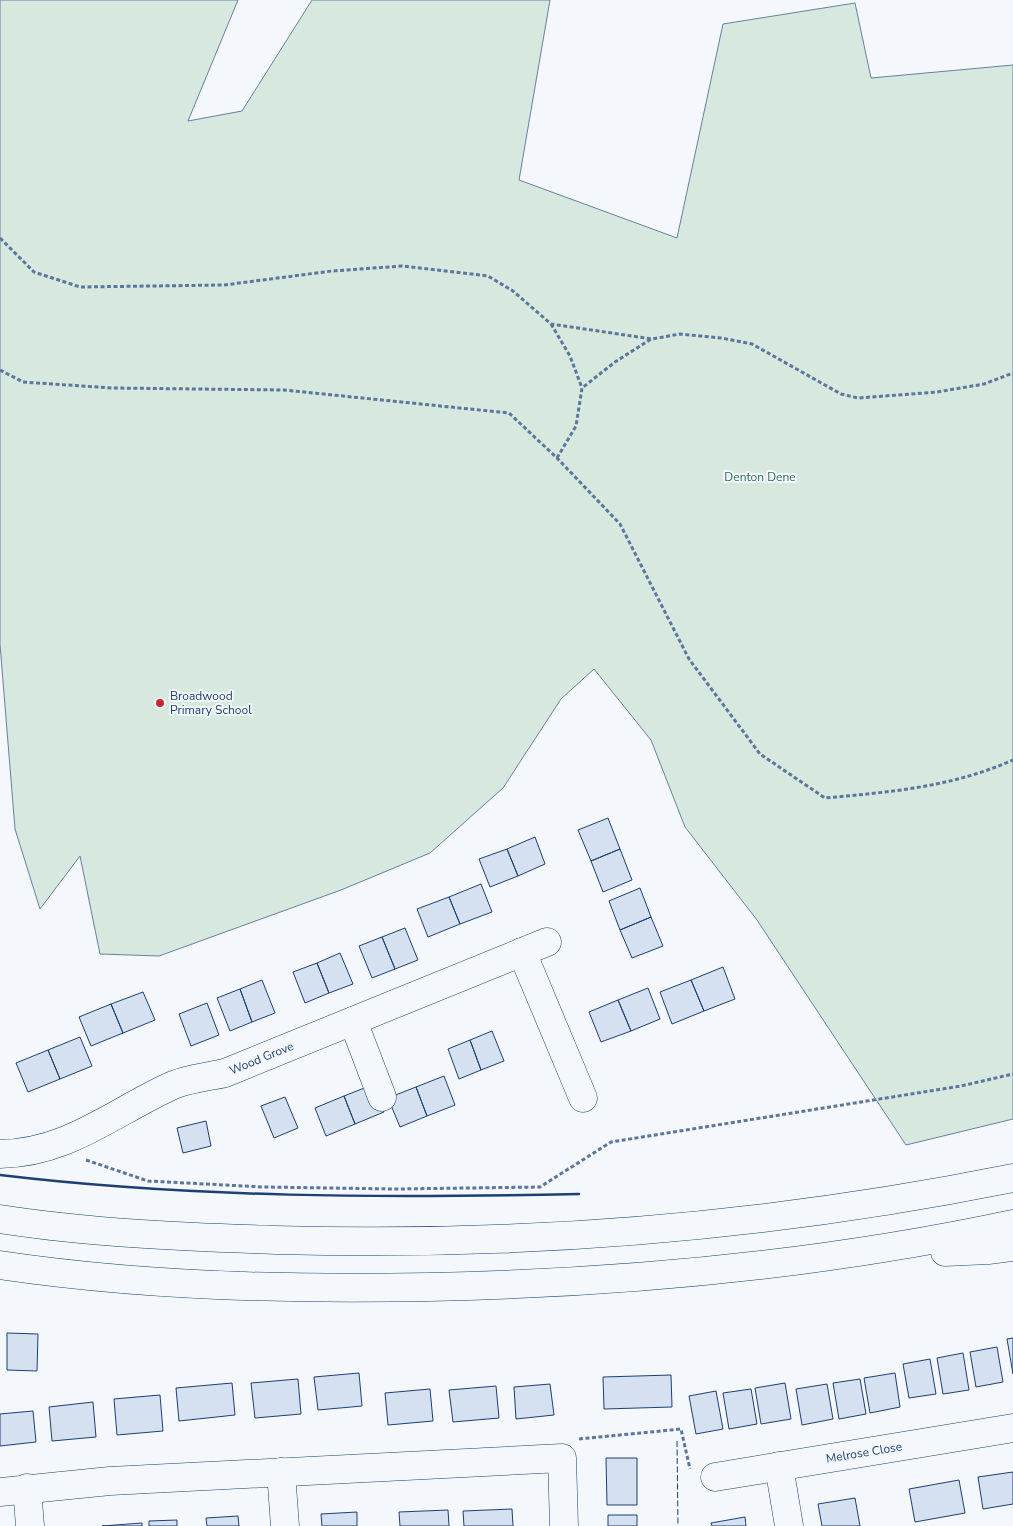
<svg xmlns="http://www.w3.org/2000/svg" width="1013" height="1526" viewBox="0 0 1013 1526" font-family="'Nunito Sans',sans-serif">
	<style>
		.green { fill: #d7e8df; stroke: #687fa3 }
		.building { fill: #d5e0f0; stroke: #1d3f73 }
		.lines { fill: none; stroke-linecap: round; stroke-linejoin: round }
		.minor-casing { stroke: #1d3f73; stroke-width: 29 }
		.highway-casing { stroke: #1d3f73; stroke-width: 29 }
		.path { stroke: #5e769c; stroke-width: 3; stroke-dasharray: 4 2.5; stroke-linecap: butt }
		.minor { stroke: #f4f7fb; stroke-width: 28 }
		.highway { stroke: #f4f7fb; stroke-width: 28 }
		.fence { stroke: #1d3f73; stroke-width: 1; stroke-dasharray: 6 2.5; stroke-linecap: butt }
		.wall { stroke: #1d3f73; stroke-width: 2.5 }
		.poi-dot { fill: #c62828; stroke: #f4f7fb; stroke-width: 2 }
		.labels { text-anchor: middle; stroke-width: 4; stroke-linejoin: round; paint-order: stroke }
		.park-label { font-size: 12px; fill: #2c6c60; stroke: #f4f7fb }
		.poi-label { font-size: 12px; fill: #1d3f73; stroke: #f4f7fb; text-anchor: start }
		.street-label { font-size: 12px; fill: #1d3f73; stroke: #f4f7fb }
	</style>
	<rect width="100%" height="100%" fill="#f4f7fb"/>
	<path class="green" d="M0,0h238l-50,121 54,-10 70,-111h238l-31,180 158,58 46,-214 132,-21 16,75 142,-13v1054l-107,26 -149,-225 -72,-93 -34,-87 -57,-71 -33,30 -58,89 -73,65 -89,37 -182,66 -59,-2 -20,-98 -40,53 -25,-80 -15,-185z"/>
	<path class="building" d="M608,818l12,31 -29,12 -13,-31z
		M535,837l10,27 -27,12 -11,-27z
		M507,849l11,27 -28,11 -11,-28z
		M620,849l12,31 -29,12 -12,-31z
		M481,884l11,28 -32,12 -11,-27z
		M640,888l11,29 -31,13 -11,-29z
		M449,897l11,27 -32,13 -11,-28z
		M651,917l12,29 -31,12 -12,-28z
		M405,928l13,32 -23,9 -13,-32z
		M382,937l13,32 -23,9 -13,-32z
		M340,953l13,31 -24,9 -12,-30z
		M317,963l12,30 -24,10 -12,-31z
		M723,967l12,32 -31,12 -13,-31z
		M262,980l13,33 -23,9 -12,-33z
		M691,980l13,31 -32,13 -12,-32z
		M648,988l12,31 -29,12 -13,-31z
		M240,989l12,33 -22,9 -13,-33z
		M143,992l12,28 -32,13 -12,-29z
		M618,1000l13,31 -30,11 -12,-30z
		M207,1003l12,32 -28,11 -12,-32z
		M111,1004l12,29 -32,13 -12,-29z
		M492,1031l12,30 -23,9 -11,-30z
		M80,1037l12,29 -32,13 -12,-29z
		M470,1040l11,30 -22,9 -11,-30z
		M48,1050l12,29 -32,13 -12,-29z
		M444,1076l11,29 -28,11 -11,-29z
		M372,1085l12,27 -29,12 -11,-28z
		M416,1087l11,29 -27,11 -12,-29z
		M344,1096l11,28 -29,12 -11,-28z
		M285,1097l13,31 -24,10 -13,-32z
		M206,1121l5,25 -28,7 -6,-25z
		M7,1333l31,1 -1,37 -30,-1z
		M1013,1338v36l-6,-35z
		M997,1347l6,35 -27,5 -6,-35z
		M963,1353l6,37 -26,4 -6,-36z
		M930,1359l6,35 -27,4 -6,-34z
		M359,1373l3,33 -44,4 -4,-33z
		M895,1373l5,34 -30,6 -6,-35z
		M671,1375l1,32 -68,2 -1,-32z
		M298,1379l3,35 -46,4 -4,-35z
		M860,1379l6,35 -27,5 -6,-36z
		M232,1383l3,32 -56,6 -3,-33z
		M785,1383l6,36 -30,5 -6,-36z
		M550,1384l4,31 -38,4 -2,-32z
		M827,1384l6,35 -31,6 -6,-36z
		M496,1386l3,32 -46,4 -4,-32z
		M430,1389l3,32 -45,4 -3,-32z
		M751,1389l6,35 -28,5 -6,-36z
		M716,1391l7,38 -27,5 -7,-38z
		M160,1395l3,36 -46,4 -3,-36z
		M93,1402l3,35 -44,4 -3,-34z
		M33,1411l3,31 -36,4v-32z
		M606,1458h31v47h-30z
		M1013,1472v32l-30,5 -5,-32z
		M959,1480l6,33 -50,9 -6,-33z
		M855,1498l5,28h-38l-4,-22z
		M512,1509l1,17h-49l-1,-15z
		M448,1510l1,16h-49l-1,-14z
		M357,1512v14h-35l-1,-12z
		M608,1515h29v11h-29z
		M238,1516l1,10h-32l-1,-8z
		M745,1517l1,9h-34l-1,-3z
		M177,1520v6h-28v-5z
		M142,1523v3h-40z"/>
	<g class="lines">
		<defs>
			<g id="minor">
				<path d="M522,952l61,146"/>
				<path d="M353,1021l29,76"/>
				<path id="s1" d="M0,1154c67,-1 111,-40 169,-67 16,-8 38,-10 56,-14l322,-131"/>
				<path d="M779,1466l10,60"/>
				<path d="M281,1472l4,54"/>
				<path id="s2" d="M715,1477l298,-49"/>
				<path d="M27,1488l3,38"/>
				<path d="M0,1492l110,-11 452,-23 2,68"/>
			</g>
			<path id="highway" d="M0,1219c91,14 184,18 275,21 248,7 495,-13 738,-62
				M945,1252l43,-2 25,-3
				M0,1265c141,21 286,25 429,22 196,-4 392,-22 584,-63"/>
		</defs>
		<use href="#minor" class="minor-casing"/>
		<use href="#highway" class="highway-casing"/>
		<path class="path" d="M0,238l34,34 46,15 144,-2 108,-14 70,-5 86,10 25,15 38,33 101,15 28,-5 41,4 31,6 89,50 17,4 79,-6 47,-8 29,-11
			M551,324l19,32 12,32
			M0,370l23,12 89,6 172,2 225,23 48,45 63,66 69,135 71,95 65,44c66,-6 127,-11 188,-38
			M557,458l19,-32 6,-38 33,-26 36,-23
			M86,1160l62,21 115,6 133,2 144,-2 71,-45 350,-56 52,-12
			M579,1439l102,-10 9,40"/>
		<use href="#minor" class="minor"/>
		<use href="#highway" class="highway"/>
		<path class="fence" d="M677,1441l1,85"/>
		<path class="wall" d="M0,1175c192,23 386,23 579,19"/>
	</g>
	<circle class="poi-dot" cx="160" cy="703" r="5"/>
	<g class="labels">
		<g class="park-label">
			<text x="760" y="481">Denton Dene</text>
		</g>
		<g class="poi-label">
			<text x="170" y="700">Broadwood<tspan x="170" dy="14">Primary School</tspan></text>
		</g>
		<g class="street-label">
			<text dy="4" stroke="none"><textPath href="#s1" startOffset="281">Wood Grove</textPath></text>
			<text dy="4" stroke="none"><textPath href="#s2" startOffset="151">Melrose Close</textPath></text>
		</g>
	</g>
</svg>
